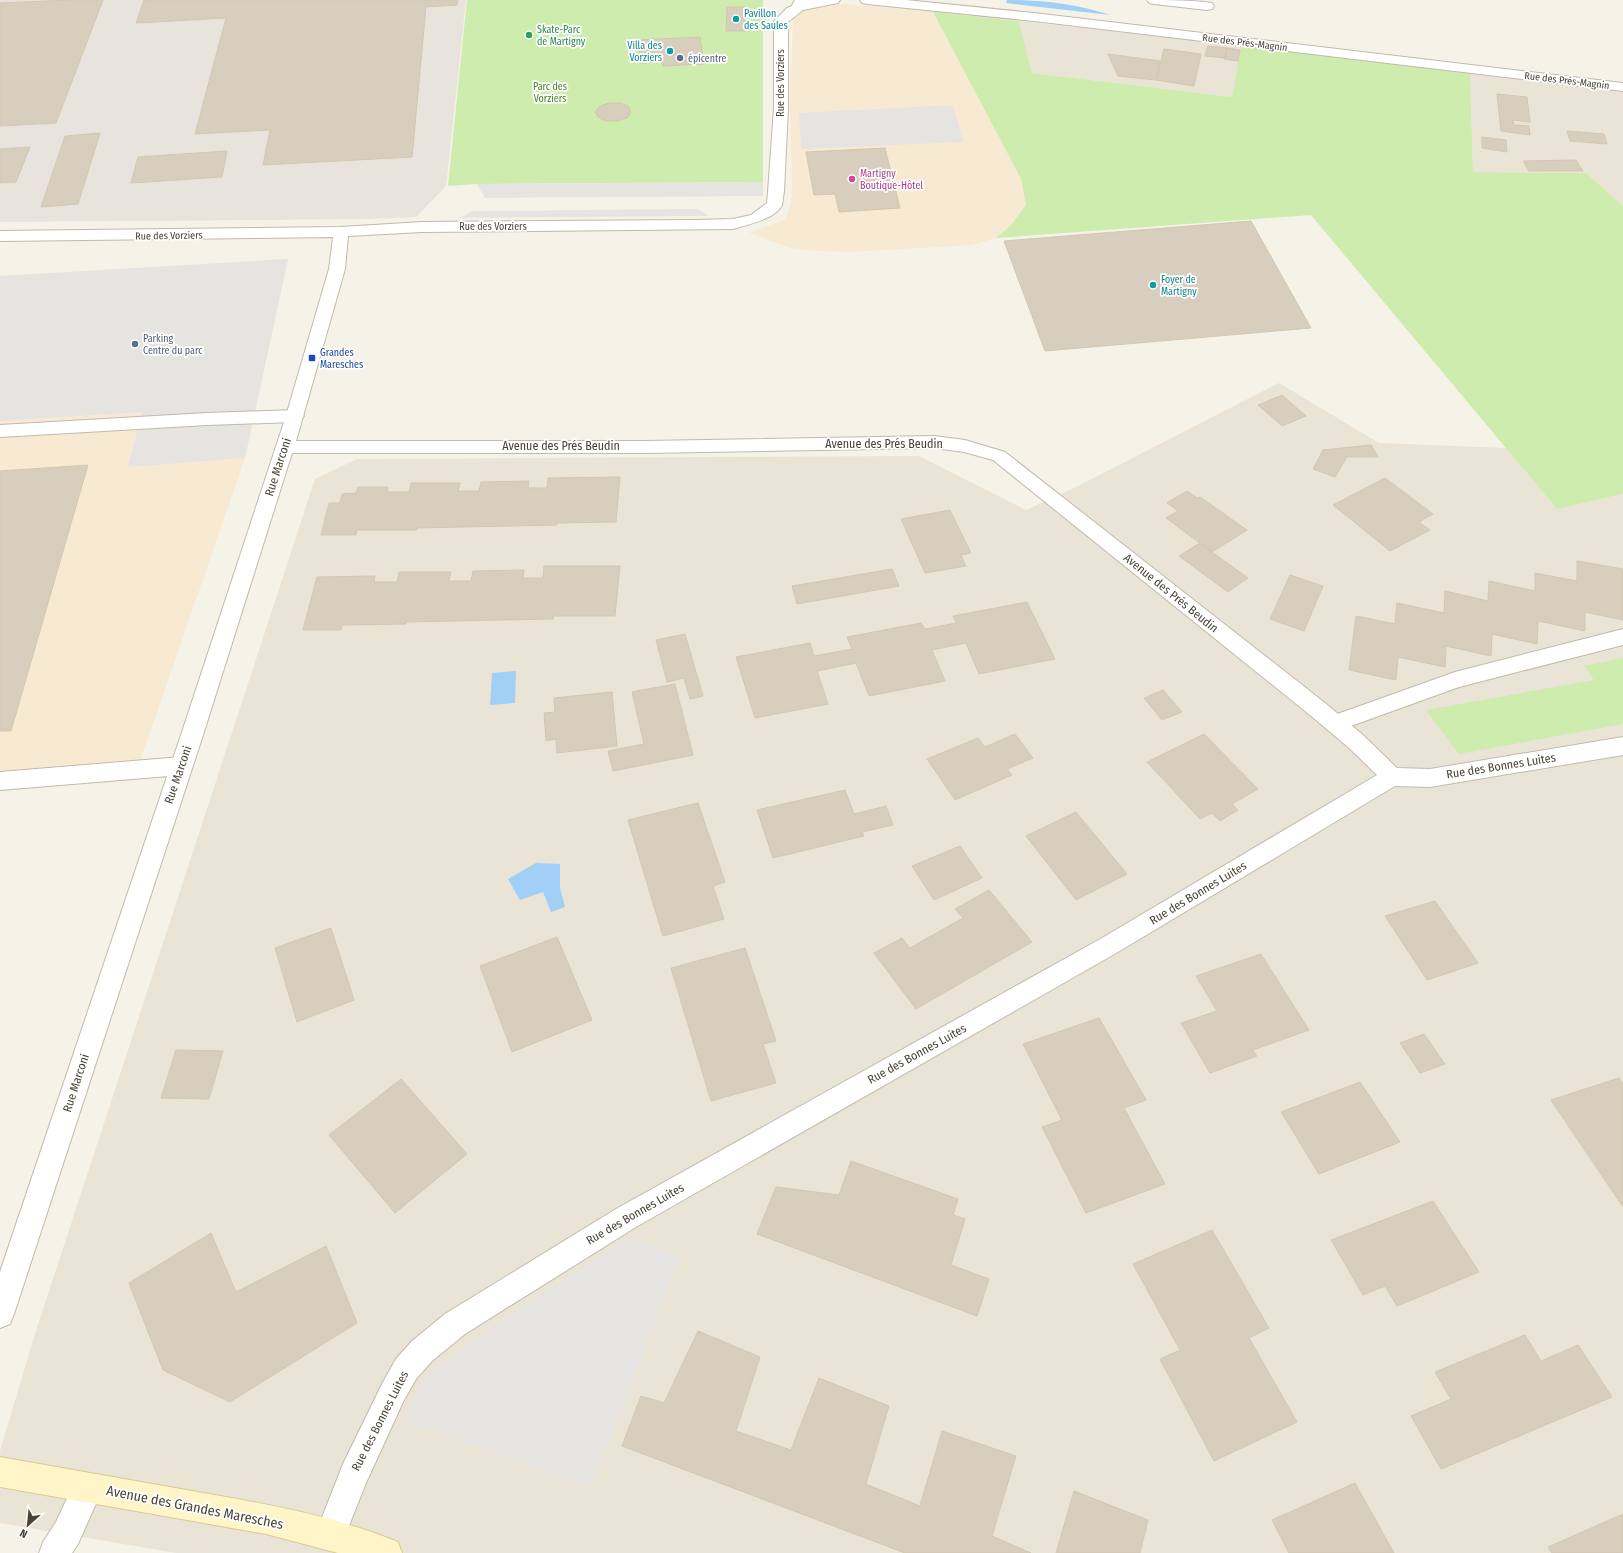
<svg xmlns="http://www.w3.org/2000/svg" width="1623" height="1553" viewBox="0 0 1623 1553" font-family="'Fira Sans Condensed',sans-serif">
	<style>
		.residential { fill: #eae4d6 }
		.commercial { fill: #f8ead2 }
		.industrial { fill: #e8e3dd }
		.green { fill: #cdecae }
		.parking { fill: #e6e4e0 }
		.water { fill: #a1cff6 }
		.building { fill: #d8cebd; stroke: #d3c7af }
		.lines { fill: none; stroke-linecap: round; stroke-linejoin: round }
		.service-casing { stroke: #c2baaa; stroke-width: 2 }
		.minor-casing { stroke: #c2baaa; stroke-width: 2 }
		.secondary-casing { stroke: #d8c995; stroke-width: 2 }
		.service { fill: #fff; fill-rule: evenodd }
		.minor { fill: #fff; fill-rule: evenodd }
		.secondary { fill: #fff5c8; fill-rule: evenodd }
		.culture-dot { fill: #0f9aa8; stroke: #fff; stroke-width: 1.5 }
		.leisure-dot { fill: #2e9e5b; stroke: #fff; stroke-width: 1.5 }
		.service-dot { fill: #5c6f8a; stroke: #fff; stroke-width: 1.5 }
		.hotel-dot { fill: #d1479c; stroke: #fff; stroke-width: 1.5 }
		.transit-dot { fill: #1a4fb4; stroke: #fff; stroke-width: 1.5 }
		.labels { text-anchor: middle; stroke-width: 3.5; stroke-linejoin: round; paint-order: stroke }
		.far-culture-label { font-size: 10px; fill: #0d838f; stroke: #fff; text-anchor: start }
		.far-leisure-label { font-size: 10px; fill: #27864d; stroke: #fff; text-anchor: start }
		.far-street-label { font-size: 10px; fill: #494336; stroke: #fff }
		.far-service-label { font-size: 10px; fill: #4e5e75; stroke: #fff; text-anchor: start }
		.far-park-label { font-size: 10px; fill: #438024; stroke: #fff }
		.far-hotel-label { font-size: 10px; fill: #b23c85; stroke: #fff; text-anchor: start }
		.far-transit-label { font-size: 10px; fill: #164399; stroke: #fff; text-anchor: start }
		.street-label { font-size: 12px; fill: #494336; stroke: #fff }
		.near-street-label { font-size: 14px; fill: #494336; stroke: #fff }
	</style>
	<rect width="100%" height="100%" fill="#f5f2e8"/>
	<path class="residential" d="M1019,21l222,24 -9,52 -200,-24z
		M1470,73l153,17v116l-37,-33 -113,-1z
		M1279,383l100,60 127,5 51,61 66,-15v1059h-1447l-176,-30v-72l34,-114 281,-858 42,-20 562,-3 107,54 50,-23z"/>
	<path class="commercial" d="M845,4l88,8 88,167 5,26 -15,20 -15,13 -24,7 -122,7 -32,-1 -27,-3 -42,-15 37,-14 6,-22 -2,-96 3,-82 8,-7 14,-4z
		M288,259l-43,199 -111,321 -134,11v-514z"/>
	<path class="industrial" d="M0,0h466l-20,186 -30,31 -47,2 -369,3z"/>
	<path class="green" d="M467,0h296v182l-286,2 -29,2z
		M933,12l86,9 13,52 200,24 9,-52 229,28 3,99 113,1 37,33v288l-66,15 -246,-294 -315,23 15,-13 15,-20 -5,-26z
		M1623,658v66l-164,30 -33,-44 168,-30 -10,-14z"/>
	<path class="parking" d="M953,105l10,37 -162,7 -2,-36z
		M763,182v14l-278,2 -8,-14z
		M698,209l11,7 -249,2 12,-7z
		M288,259l-43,199 -117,9 14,-55 -142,9v-145z
		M628,1237l52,20 -89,230 -188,-67 23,-45z"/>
	<path class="water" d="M1007,0c35,0 70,4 103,15l-104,-12z
		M516,671l-1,32 -25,2 2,-32z
		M536,863l24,1v24l5,19 -14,5 -8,-20 -23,8 -12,-21z"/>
	<path class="building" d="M69,0h34l-47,123 -56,3v-123z
		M144,0h314l-1,5 -31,2 -14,150 -149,8 7,-35 -75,4 31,-116 -90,5z
		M727,7h18v24h-19z
		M700,37l4,27 -41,2 -1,-4 -22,1 -2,-23z
		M1208,46l19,2 -2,10 -20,-2z
		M1227,48l13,2 -2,11 -14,-2z
		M1164,49l37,5 -7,32 -38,-6z
		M1108,54l52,7 -4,19 -38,-4z
		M1497,94l30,3 3,25 -17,-2 1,5 15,1 1,9 -29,-4z
		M609,103h12l8,4 2,5 -4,6 -10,3h-11l-8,-4 -3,-5 5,-6z
		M1567,131l37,3 3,10 -37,-3z
		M100,133l-22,71 -37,3 24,-71z
		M1482,137l24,3 1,12 -25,-4z
		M30,147l-14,35 -16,1v-34z
		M885,148l15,60 -61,4 -4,-18 -21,1 -8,-43z
		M227,151l-5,26 -91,6 7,-26z
		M1576,160l7,11h-54l-6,-10z
		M1251,221l60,107 -266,23 -41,-110z
		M1282,395l24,21 -24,10 -24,-21z
		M1371,445l7,12h-31l-12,20 -22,-8 10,-19z
		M88,465l-77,266h-11v-260z
		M620,477l-4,45 -59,1v2l-140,3v2h-60l-1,5h-35l8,-32h11l2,-9 14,-1 2,-6h30l-1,5h22l2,-9h49l-2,8h21l2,-9 48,-1 -1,7h19l1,-10z
		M1385,478l48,36 -14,8 11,8 -40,21 -57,-46z
		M1187,491l10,7 3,-1 47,33 -35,22 -46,-34 12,-7 -11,-8z
		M950,510l21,43 -10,2 5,11 -41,7 -24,-54z
		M1200,543l12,9 36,26 -20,14 -49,-36z
		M1577,561l46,8v51l-38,-8v19l-47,-10 -1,23 -45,-10 -1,22 -45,-10 -1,21 -47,-10 -2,23 -47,-10 7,-54 39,8 2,-21 47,10 1,-22 43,10 1,-20 46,10v-18l42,8z
		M544,566h76l-5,50h-61l-1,3 -147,3v2l-64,1 -1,5h-38l14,-53 58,-1 -1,6h23l2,-10h52l-2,9h22l2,-10 51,-1 -1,8h20z
		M892,569l7,17 -102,18 -5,-18z
		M1290,575l33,11 -19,45 -34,-12z
		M1027,602l28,57 -76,15 -13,-31 -34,7 13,31 -76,15 -13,-33 -39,8 11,33 -73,14 -19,-61 74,-14 4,13 38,-7 -5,-12 74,-14 4,6 31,-6 -3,-7z
		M685,634l18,62 -13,3 -6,-21 -17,4 -11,-42z
		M675,684l18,71 -80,16 -5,-20 36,-7 -12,-52z
		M1163,690l19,22 -20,8 -18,-22z
		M612,692l5,54 -60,7 -1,-14 -10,2 -2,-28 11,-1 -1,-14z
		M1015,734l18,24 -26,11 5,6 -57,25 -28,-41 51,-21 7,9z
		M1204,734l54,55 -26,15 6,6 -18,11 -8,-8 -12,6 -53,-57z
		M845,790l9,24 32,-8 7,19 -31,7 2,4 -91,22 -16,-48z
		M698,803l27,79 -12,4 11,33 -61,17 -35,-116z
		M1076,812l51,62 -51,26 -50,-64z
		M960,846l22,32 -48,22 -22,-34z
		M989,890l43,52 -116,67 -42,-56 28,-15 8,10 53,-30 -8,-9z
		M1435,901l43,62 -51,17 -42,-64z
		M331,928l23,72 -57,22 -22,-74z
		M557,937l35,83 -80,32 -32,-86z
		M745,948l31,93 -13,3 13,39 -65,18 -40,-133z
		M1261,954l48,76 -56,20 4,6 -47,17 -29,-50 36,-12 -21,-35z
		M1099,1018l47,82 -22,8 41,76 -79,29 -44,-86 20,-7 -39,-76z
		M1424,1034l21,30 -25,9 -20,-30z
		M176,1050l47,1 -14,48 -48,-1z
		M1619,1078l4,6v123l-72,-107z
		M401,1079l66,75 -72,59 -66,-78z
		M1360,1082l40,60 -81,32 -38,-62z
		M851,1161l107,38 -5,16 12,4 -14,46 38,14 -12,37 -220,-82 19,-47 63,8z
		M1433,1201l46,71 -82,34 -12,-20 -22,9 -32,-55z
		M1212,1230l57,98 -20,10 48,84 -83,39 -54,-102 20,-9 -47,-86z
		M211,1233l25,59 90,-46 31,77 -127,79 -67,-32 -34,-87z
		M698,1331l62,26 -24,74 55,19 28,-72 70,28 -23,78 54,22 22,-75 74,25 -24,80 39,17h-126l-283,-107 19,-50 23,7z
		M1525,1335l16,26 37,-16 34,52 -171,72 -30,-53 40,-17 -16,-27z
		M1355,1483l39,70h-105l-17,-33z
		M1074,1491l74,29 -8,33h-84z
		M1623,1514v39h-71l-4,-6z"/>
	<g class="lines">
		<defs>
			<path id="service" d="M795,0h14l-6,10h-10l-2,-3z
				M1147,0c22,0 44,0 65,3l2,3 -2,3 -5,1 -53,-6 -5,-1z
				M295,410l6,2 3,4 -3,4 -6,2 -88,3 -207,12v-12l207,-12z
				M1623,629v16l-164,42 -122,44 -8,-2 -3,-6 3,-6 126,-45z
				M181,757l8,3 3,6 -3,6 -8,3 -181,15v-18z"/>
			<path id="minor" d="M808,0h32l-2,3 -35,7 -15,12v86l-4,84c-1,4 -1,9 -2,13 -6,14 -36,20 -49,24l-311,3 -74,4 -3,33 -49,172h350l288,-5 31,4 40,12 320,251 38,32 34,33 33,1 193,-32v18l-193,32 -35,-1 -277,166 -482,275 -171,107 -33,27 -16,18 -13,23 -37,81 -25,63 -11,4 -11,-4 -4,-11 28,-71 40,-82 13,-23 16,-18 33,-27 171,-105 486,-271 275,-163 -29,-28 -38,-32 -317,-255 -29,-8 -30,-4 -288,5h-354l-89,282 -189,579 -4,10 -10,4v-56l181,-537 105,-319 43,-147 4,-32 -333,4v-10l341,-4 81,-5 273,-2 38,-1 18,-4 16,-12 1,-11 6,-84v-87l13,-13z
				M860,0h46l128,13 589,70v8l-589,-70 -167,-17 -5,-1z
				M88,1473l11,4 4,11 -25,56 -6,9h-33l4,-11 13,-20 21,-45z"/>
			<path id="secondary" d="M0,1457c64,11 128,23 192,34 69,12 140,24 206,51l4,11h-64l-72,-19 -266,-47z"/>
		</defs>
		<use href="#service" class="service-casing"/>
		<use href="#minor" class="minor-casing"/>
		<use href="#secondary" class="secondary-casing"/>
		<use href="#service" class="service"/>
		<use href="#minor" class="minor"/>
		<use href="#secondary" class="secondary"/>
	</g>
	<g class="culture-dot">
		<circle cx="736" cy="19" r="4"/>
		<circle cx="670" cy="51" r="4"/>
		<circle cx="1153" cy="285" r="4"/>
	</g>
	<circle class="leisure-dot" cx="529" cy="35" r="4"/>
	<g class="service-dot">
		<circle cx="680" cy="58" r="4"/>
		<circle cx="135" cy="344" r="4"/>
	</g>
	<circle class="hotel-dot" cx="852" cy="179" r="4"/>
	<rect class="transit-dot" x="308" y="354" width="8" height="8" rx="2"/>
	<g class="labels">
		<g class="far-culture-label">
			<text x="744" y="17">Pavillon<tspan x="744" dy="12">des Saules</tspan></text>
			<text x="662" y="49" text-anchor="end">Villa des<tspan x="662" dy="12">Vorziers</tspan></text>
			<text x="1161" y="283">Foyer de<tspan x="1161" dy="12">Martigny</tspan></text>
		</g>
		<g class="far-leisure-label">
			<text x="537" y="33">Skate-Parc<tspan x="537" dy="12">de Martigny</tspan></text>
		</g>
		<g class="far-street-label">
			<text transform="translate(1245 42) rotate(7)" y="4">Rue des Prés-Magnin</text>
			<text transform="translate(1567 80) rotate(7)" y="4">Rue des Prés-Magnin</text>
			<text transform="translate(780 83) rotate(-90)" y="4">Rue des Vorziers</text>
			<text x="493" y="230">Rue des Vorziers</text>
			<text transform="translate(169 235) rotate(-1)" y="4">Rue des Vorziers</text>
		</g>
		<g class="far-service-label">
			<text x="688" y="62">épicentre</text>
			<text x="143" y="342">Parking<tspan x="143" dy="12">Centre du parc</tspan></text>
		</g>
		<g class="far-park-label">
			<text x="550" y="90">Parc des<tspan x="550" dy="12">Vorziers</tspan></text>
		</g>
		<g class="far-hotel-label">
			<text x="860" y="177">Martigny<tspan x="860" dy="12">Boutique-Hôtel</tspan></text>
		</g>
		<g class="far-transit-label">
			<text x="320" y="356">Grandes<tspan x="320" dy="12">Maresches</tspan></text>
		</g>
		<g class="street-label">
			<text x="884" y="448">Avenue des Prés Beudin</text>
			<text x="561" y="450">Avenue des Prés Beudin</text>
			<text transform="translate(278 467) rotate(-72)" y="4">Rue Marconi</text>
			<text transform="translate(1171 593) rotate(39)" y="4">Avenue des Prés Beudin</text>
			<text transform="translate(1501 766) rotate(-9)" y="4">Rue des Bonnes Luites</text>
			<text transform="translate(178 775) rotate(-71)" y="4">Rue Marconi</text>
			<text transform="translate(1198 893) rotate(-31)" y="4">Rue des Bonnes Luites</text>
			<text transform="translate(917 1054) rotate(-29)" y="4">Rue des Bonnes Luites</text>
			<text transform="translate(76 1083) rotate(-72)" y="4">Rue Marconi</text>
			<text transform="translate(635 1214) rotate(-30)" y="4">Rue des Bonnes Luites</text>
			<text transform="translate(380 1421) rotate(-63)" y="4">Rue des Bonnes Luites</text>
		</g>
		<g class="near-street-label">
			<text transform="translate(195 1507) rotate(11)" y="5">Avenue des Grandes Maresches</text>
		</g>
	</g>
	<g transform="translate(28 1525) rotate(207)" stroke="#ffffff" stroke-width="3" paint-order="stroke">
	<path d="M0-3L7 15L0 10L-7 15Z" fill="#494336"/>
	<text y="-6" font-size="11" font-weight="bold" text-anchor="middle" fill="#494336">N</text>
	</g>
</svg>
